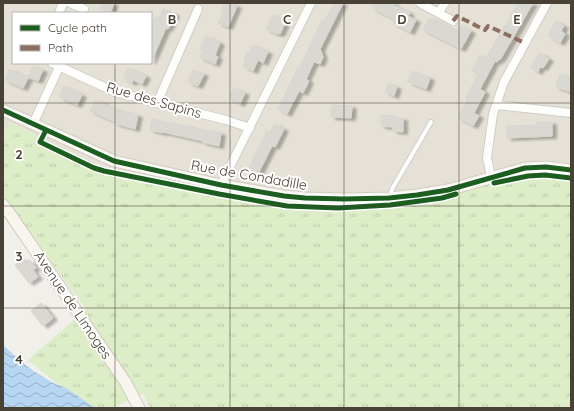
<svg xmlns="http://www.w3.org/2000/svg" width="574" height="411" viewBox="0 0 574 411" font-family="Quicksand,sans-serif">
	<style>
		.residential { fill: #e5e1d6; fill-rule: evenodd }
		.grass { fill: url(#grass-tufts) }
		.water { fill: url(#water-waves) }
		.building { fill: #dad8d2; stroke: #d9d6cf; filter: url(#shadow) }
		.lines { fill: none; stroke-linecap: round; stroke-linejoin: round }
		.lane-casing { stroke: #cecdc7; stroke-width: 6 }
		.street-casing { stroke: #cecdc7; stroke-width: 10 }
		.secondary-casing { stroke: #d0cdc0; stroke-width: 13 }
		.lane { stroke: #fdfdfc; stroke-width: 4 }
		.street { stroke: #fdfdfc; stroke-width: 8 }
		.secondary { stroke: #f7f5ee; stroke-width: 11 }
		.quiet { stroke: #8d6e63; stroke-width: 4; stroke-dasharray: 8 4; stroke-linecap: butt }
		.cycleway-casing { stroke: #fff; stroke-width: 8 }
		.cycleway { stroke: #1b5e20; stroke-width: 5 }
		.grid { fill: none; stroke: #484135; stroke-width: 1; stroke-opacity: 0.55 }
		.labels { text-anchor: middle; stroke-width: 4; stroke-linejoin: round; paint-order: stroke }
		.street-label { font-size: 14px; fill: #484135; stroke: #fff }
		.grid-label { font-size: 13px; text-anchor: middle; font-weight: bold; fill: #484135; stroke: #fff; stroke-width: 4; stroke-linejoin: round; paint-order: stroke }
	</style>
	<defs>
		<pattern id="grass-tufts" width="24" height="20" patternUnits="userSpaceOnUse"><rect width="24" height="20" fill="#dcedc7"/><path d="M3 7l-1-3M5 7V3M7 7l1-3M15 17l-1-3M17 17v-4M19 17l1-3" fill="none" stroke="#beccac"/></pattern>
		<pattern id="water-waves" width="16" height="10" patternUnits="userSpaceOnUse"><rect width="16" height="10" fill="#b6d6f2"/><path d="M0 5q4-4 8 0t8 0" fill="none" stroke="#96afc5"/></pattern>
		<filter id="shadow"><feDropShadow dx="4.5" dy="2.5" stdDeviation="1" flood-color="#0004"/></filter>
	</defs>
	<rect width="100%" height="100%" fill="#f0efea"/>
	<path class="residential" d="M3,3h568v170l-177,29 -95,3 -109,-18 -89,-18 -91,-47 -7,10zM13,13h138v50h-138z"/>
	<path class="grass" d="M10,122l91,47 89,18 109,18 95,-3 134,-30 22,-1 21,2v235h-421l-7,-15 -29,15h-28l-58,-48 58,-51 -83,-112v-65z"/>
	<path class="water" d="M3,345l20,18 12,9 18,11 11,4 11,7 20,14h-92z"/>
	<path class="building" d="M103,3h11l-4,10 -10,-4z
		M224,3h6l7,3 -9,21 -10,-4 5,-12 -2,-1z
		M334,3h9l-23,46 3,8 -3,7 -6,-2 -8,17 3,2 -6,12 -4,-2 -12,23 -9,-5 20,-42h2l22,-47 3,1z
		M374,3h20l-1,2 17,8 -2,3 8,4 -6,12 -17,-9 2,-3 -23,-12z
		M518,3h15l-33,57 -1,-1 -2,3 -2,-1 -15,28 5,3 -11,21 5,3 -6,10 -15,-8 8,-16 1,-4h-1l12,-24 -6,-4 8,-15 6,3z
		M163,9l12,5 -7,15 -2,-1 -15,34v-36l4,-9 4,1z
		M273,15l11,5 -1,2 2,1 -5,11 -2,-1 -1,1 -11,-5z
		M429,18l28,14 3,-6 11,5 -10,18 -38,-19z
		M556,21l8,5 -3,5 4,3 -5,9 -12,-7z
		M206,36l14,7 -5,12 3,2 -3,7 -16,-7 4,-7 -3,-1z
		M253,45l15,7 -5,11 -5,-3 -5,11 -10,-5 3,-6 -2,-1 3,-7 2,1z
		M539,53l10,6 -6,9 -3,-1 -2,5 -7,-4z
		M33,66l10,4 -5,11 -10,-4z
		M128,68l18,8 -4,8 -9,-4 -1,3 -9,-5z
		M9,69l19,9 -5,10 -18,-8z
		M193,70l11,4 -6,12 -10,-4z
		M412,71l18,7 -4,11 -18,-7z
		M560,74l11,3v15l-15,-5z
		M388,83l9,4 -3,9 -9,-4z
		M64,86l18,9 -5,10 -18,-8z
		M234,88l11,5 -5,11 -11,-6z
		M95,100l9,3 -1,1 20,8v-1l15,4 -3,14 -21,-6 1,-1 -25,-11z
		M332,105l20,1 -1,12 -20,-1z
		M381,115l13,1v2h9v14l-10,-1v-4l-12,-1z
		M152,119l69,14 -2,13 -17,-4 1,-1 -40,-9v1l-13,-3z
		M537,122h15v14l-45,2v-12l31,-1z
		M275,124l9,5 -9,18 -3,-1 -14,28 -10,-4 5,-9h-1l15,-30 3,1z
		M23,258l4,4 3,-2 6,8 -3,2 5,7 -9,6 -14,-18z
		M41,303l12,15 -10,8 -12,-15z"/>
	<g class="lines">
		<defs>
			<path id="lane" d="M390,197l2,-8 39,-67"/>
			<path id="street" d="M70,3l14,6
				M420,3l33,18
				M59,13l4,-10
				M438,13l7,-10
				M52,63l63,29 111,28 24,8
				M157,103l41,-94
				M497,105l74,8
				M33,124l28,-61
				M491,177l-4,-19 6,-44 11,-32 43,-79
				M221,185l90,-182"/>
			<path id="secondary" d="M3,110l111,51 107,24 63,11 21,2 39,1 45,-1 28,-3 31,-5 77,-22 21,-1 25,3
				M3,205l5,6 118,172 13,25"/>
		</defs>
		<use href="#lane" class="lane-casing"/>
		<use href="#street" class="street-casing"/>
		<use href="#secondary" class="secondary-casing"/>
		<use href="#lane" class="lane"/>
		<use href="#street" class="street"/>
		<use href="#secondary" class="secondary"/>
		<path class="quiet" d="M453,21l4,-5 28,14 3,-4 37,17"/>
		<defs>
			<path id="cycleway" d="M3,110l111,51 107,24 63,11 21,2 39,1 45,-1 28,-3 31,-5 77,-22 21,-1 25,3
				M46,130l-6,12 54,26 10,3 115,23 68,12 51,2 52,-3 52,-7 14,-4
				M494,183l34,-7 17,-1 26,3"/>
		</defs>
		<use href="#cycleway" class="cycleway-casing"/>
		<use href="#cycleway" class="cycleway"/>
	</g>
	<path class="grid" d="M115,3v10M230,3v405M344,3v405M459,3v405M115,63v345M3,103h568M3,206h568M3,308h568"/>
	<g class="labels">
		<g class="street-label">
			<text transform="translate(154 100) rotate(16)" y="5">Rue des Sapins</text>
			<text transform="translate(249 175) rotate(10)" y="5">Rue de Condadille</text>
			<text transform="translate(73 305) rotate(56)" y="5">Avenue de Limoges</text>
		</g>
	</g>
	<g class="grid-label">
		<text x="172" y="24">B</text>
		<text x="287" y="24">C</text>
		<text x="402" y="24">D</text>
		<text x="517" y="24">E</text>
		<text x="19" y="159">2</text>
		<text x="19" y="261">3</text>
		<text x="19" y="364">4</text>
	</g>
	<rect width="574" height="411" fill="none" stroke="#484135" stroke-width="8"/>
	<rect x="12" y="12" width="140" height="52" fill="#ffffff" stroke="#b6b3ae"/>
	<rect x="20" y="25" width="20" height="6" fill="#1b5e20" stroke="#b6b3ae"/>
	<text x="48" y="32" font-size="12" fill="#484135">Cycle path</text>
	<rect x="20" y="45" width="20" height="6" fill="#8d6e63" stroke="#b6b3ae"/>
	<text x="48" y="52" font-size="12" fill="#484135">Path</text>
</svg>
